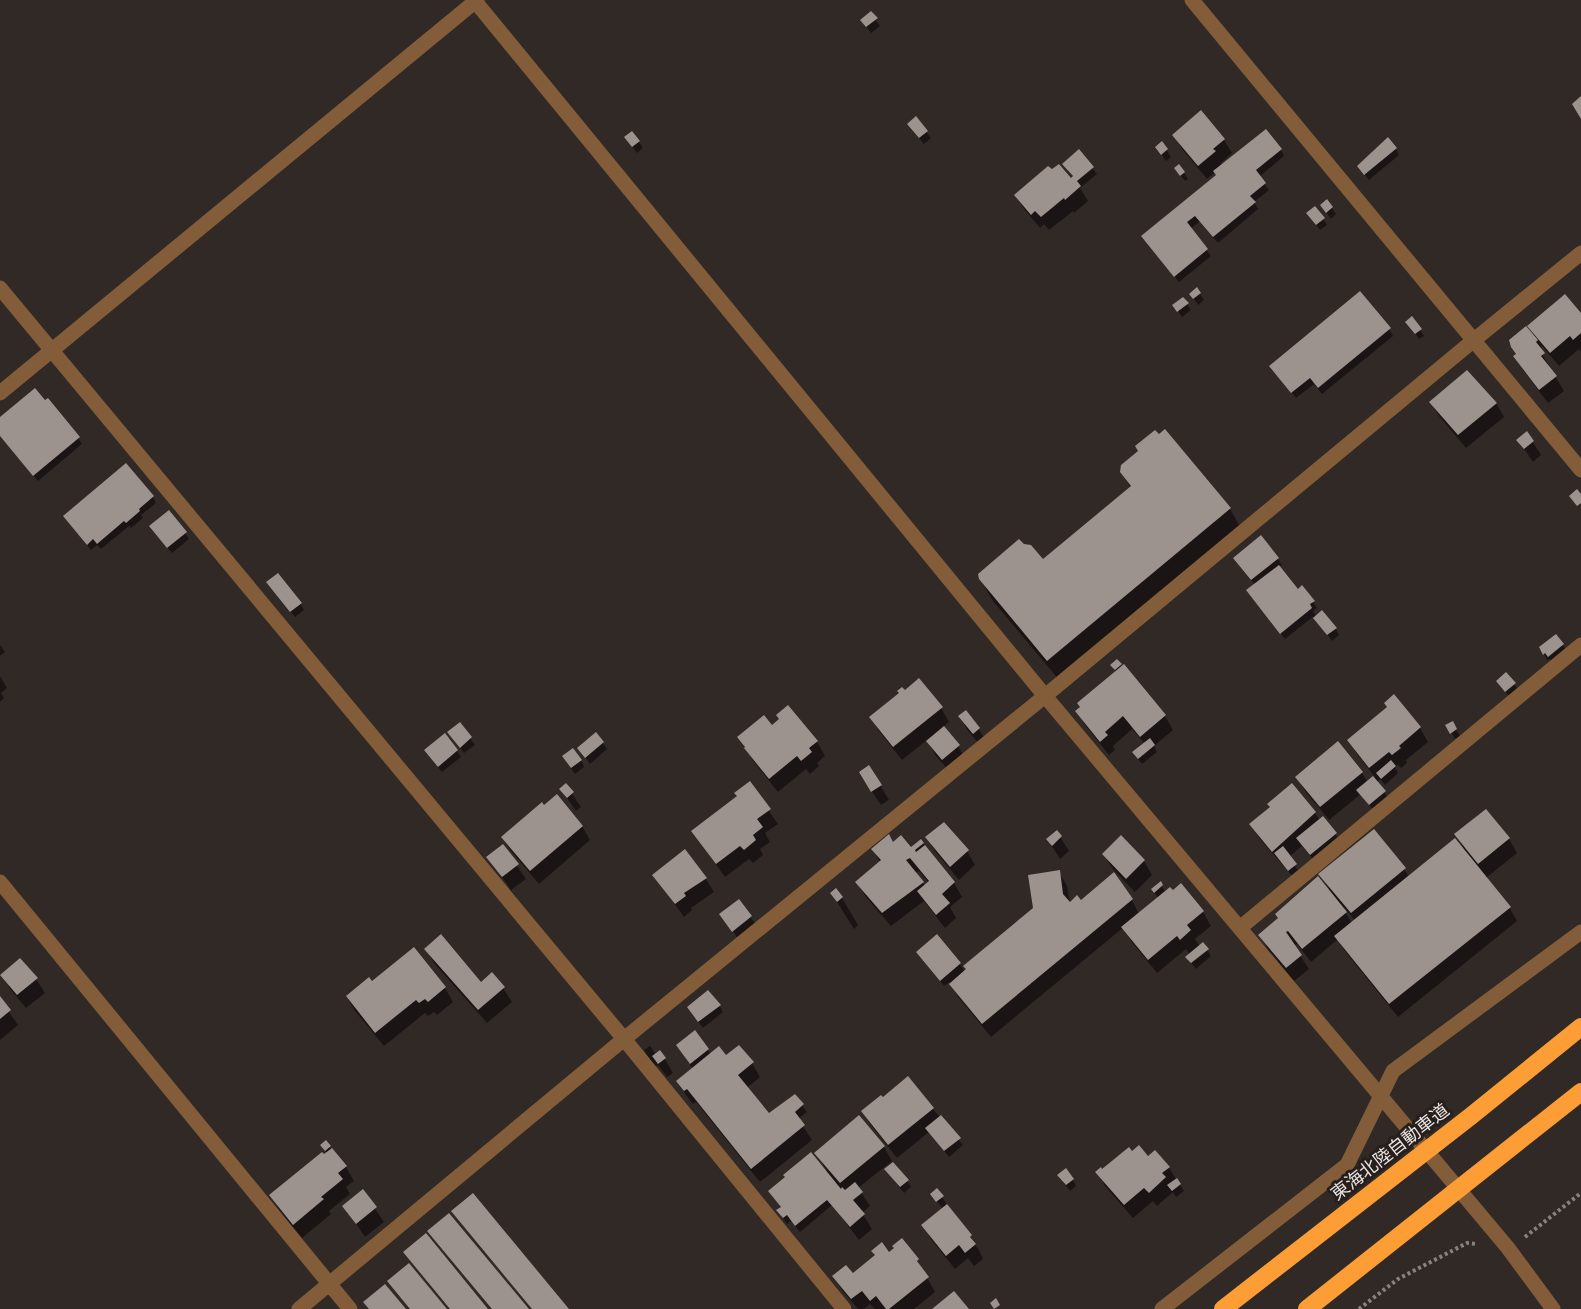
<svg xmlns="http://www.w3.org/2000/svg" width="1581" height="1309" viewBox="0 0 1581 1309" font-family="Quicksand,'Noto Sans JP',sans-serif">
	<style>
		.shadow { fill: #0007; fill-rule: evenodd }
		.building { fill: #9c928e }
		.lines { fill: none; stroke-linecap: round; stroke-linejoin: round }
		.path { stroke: #898380; stroke-width: 4; stroke-dasharray: 3 3; stroke-linecap: butt }
		.minor { stroke: #835d39; stroke-width: 15 }
		.tertiary { stroke: #835d39; stroke-width: 15 }
		.motorway { stroke: #fc9e35; stroke-width: 18 }
		.labels { text-anchor: middle; stroke-width: 6; stroke-linejoin: round; paint-order: stroke }
		.street-label { font-size: 18px; fill: #e8e3e1; stroke: #271f1c }
	</style>
	<rect width="100%" height="100%" fill="#312926"/>
	<path class="shadow" d="M871,13l9,13 -9,7 -9,-13z
		M916,118l15,20 -7,6 -11,-13z
		M1174,135l50,5 8,13 -11,10 2,3 58,-16 3,6 -25,21 10,13 -15,12 4,7 -40,34 -18,-22 -10,8 21,27 -32,26 -36,-46 75,-60 -3,-4 -8,7 -25,-30z
		M626,138l13,4 4,6 -6,5z
		M1162,143l9,14 -5,4 -5,-7z
		M1396,149l3,6 -30,25 -6,-8z
		M1079,152l18,22 -17,14 8,13 -14,12 -1,-2 -24,19 -5,-6 -4,4 -16,-19 -8,-14 54,-15 4,-3 -6,-6z
		M1184,173l4,6 -3,2 -5,-6z
		M1327,201l9,13 -5,5 -9,-13z
		M1323,219l4,6 -7,5 -8,-10z
		M1191,294h9l4,6 -6,5z
		M1187,304l4,6 -9,7 -8,-12z
		M1581,315v37l-2,-3 -20,17 -17,-20 -3,3 25,42 -16,12 -25,-33 -8,-14 21,-17 -7,-13z
		M1411,328l9,2 4,6 -5,3z
		M1389,329l4,7 -71,58 -8,-10 -18,14 -25,-32z
		M1431,403h65l8,14 -38,31 -27,-32z
		M0,419l78,19 4,6 -44,37 -38,-45z
		M1165,431l65,78 12,21 -182,151 -67,-80 -13,-22 63,-18 88,-73 -10,-16z
		M1518,440l15,2 8,13 -8,7z
		M153,497l3,6 -15,12 2,3 -12,10 -2,-2 -28,23 -4,-4 -6,5 -26,-34z
		M155,533h30l4,6 -17,14z
		M1261,537l17,22 4,6 -3,2 18,24 16,11 4,6 -4,3 3,6 20,12 3,6 -7,6 -18,-25 -29,23 -33,-42 -4,-6 7,-6 -16,-21z
		M272,589l28,14 4,7 -9,7z
		M1556,636l11,15 -14,11 -3,-3 -3,1 -6,-13z
		M0,645l5,7 -5,4z
		M1112,665l12,1 41,50 8,14 -19,16 3,6 -15,12 -4,-5 7,-15 -13,-15 -19,17 2,4 -6,5 -24,-30 -8,-14 39,-39z
		M0,676l7,12 -6,5 3,5 -4,4z
		M1514,684l4,6 -8,7 -9,-10z
		M1394,696l26,32 8,14 -22,18 1,3 -6,5 -3,-3 -3,2 3,6 -13,12 -5,-6 -3,3 12,17 -15,12 -13,-17 -32,26 -24,-29 -8,-14 65,-4 6,10 7,-6 -18,-23 -8,-14 39,-32z
		M941,708l8,14 -6,5 15,19 8,14 -15,13 -15,-17 -9,-16 -25,20 -23,-29 -8,-13z
		M960,717l19,12 8,14 -5,4 -14,-16z
		M1452,723l8,13 -5,3 -8,-14z
		M460,724l15,21 -11,8 -11,-14z
		M772,727l45,15 8,14 -8,7 2,3 -9,8 -4,-5 -28,23 -24,-30 -8,-14z
		M596,734l11,15 -17,15 -11,-16z
		M457,751l4,6 -19,15 -12,-15z
		M581,760l3,7 -9,7 -8,-11z
		M869,767l20,33 -8,5 -12,-18z
		M749,783l29,41 -13,9 5,9 -10,7 3,6 -10,8 -4,-4 -24,18 -32,-45 45,-35z
		M566,785l15,22 -5,4 -15,-22z
		M1315,813l5,8 15,13 4,6 -25,20 -12,-14 -13,11 10,15 -6,5 -34,-39 -8,-14z
		M582,826l8,14 -51,44 -28,-33 -8,-14z
		M1057,832l12,19 -9,8 -12,-19z
		M1456,835l53,4 8,14 -31,25 23,29 8,14 -119,96 -54,-67 -6,-11 -27,23 -14,-18 -3,2 15,23 -15,12 -26,-32 -8,-14 69,-46 -9,-15 84,-5 5,8 55,-28zM1345,908l10,13 -3,2 -9,-14z
		M927,838l40,13 8,14 -16,15 -24,-29z
		M1121,838l23,23 8,14 -17,17 -23,-24 -8,-14z
		M921,841l33,42 8,14 -12,10 6,11 -11,10 -21,-27 -33,25 -26,-30 -8,-14 23,-20 -7,-13 20,-5 18,5zM919,871l10,12 -4,3 -10,-13z
		M503,846l23,33 -15,11 -23,-33z
		M1059,872l8,14 3,18 62,-4 7,14 19,-16 -5,-8 7,-6 6,8h6l9,-7 22,27 8,14 -16,13 5,8 7,3 4,6 -15,13 -9,-12 3,-2 -4,-6 -29,24 -26,-32 -7,-14 -133,110 -32,-39 -9,-16 -6,4 -26,-34 42,12 5,8 70,-63z
		M654,875l52,4 8,13 -23,16 1,2 -8,7z
		M832,894l10,4 16,27 -4,4z
		M738,901l17,22 -18,14 -12,-16z
		M414,949l31,39 8,14 -16,13 -3,-3 -6,4 -3,-3 -41,33 -29,-35 -8,-14 25,-14z
		M426,949l54,35 11,-10 12,14 9,14 -25,21 -53,-60z
		M2,975l34,4 9,14 -19,15 -16,-19z
		M0,999l18,26 -18,15z
		M719,1005l4,7 -20,16 -11,-14z
		M650,1046l6,9 9,4 8,14 -6,4 -9,-12 -3,2 -3,-4 -8,-13z
		M678,1046l30,4 3,5 41,8 8,14 -13,11 21,27 27,-19 12,16 -9,7 14,21 -52,42 -64,-80 -3,2 -7,-9 -8,-14 15,-12z
		M933,1109l30,36 -14,12 -20,-25 -32,26 -26,-33 -8,-13z
		M326,1142l20,25 8,14 -8,6 4,7 -21,17 2,3 -29,24 -23,-29 -8,-14 56,-41 -5,-9z
		M884,1147l8,14 -34,27 12,18 -8,7 10,16 -13,11 -27,-35 -32,27 -9,-11 -4,3 -5,-7 -4,-6 4,-3 -12,-16 57,-21 -11,-18z
		M1155,1152l14,16 15,23 -8,6 -3,-5 -16,14 -4,-5 -20,17 -28,-32 -8,-14 35,-19 16,5z
		M886,1170l21,11 4,6 -7,6z
		M1073,1180l3,6 -6,5 -7,-9z
		M937,1190l42,60 4,9 -9,7 -6,-8 -13,11 -24,-30 -8,-14 20,-16 -7,-9z
		M363,1191l21,31 -19,15 -21,-31z
		M453,1212l114,97h-35z
		M889,1254l28,6 18,32 -21,17h-39l-5,-5 -6,5h-6l-16,-19 -8,-14 18,-1z"/>
	<path class="building" d="M871,11l7,7 -12,9 -6,-7z
		M1581,96v23l-9,-15z
		M1201,110l24,29 -12,10 3,2 -18,15 -26,-31z
		M916,116l12,15 -9,7 -12,-14z
		M1266,129l16,20 -26,21 10,13 -16,13 6,6 -43,35 -18,-21 -8,6 21,27 -34,28 -33,-41 75,-61 -3,-4z
		M632,131l8,10 -8,6 -8,-10z
		M1388,137l9,11 -33,27 -7,-9z
		M1162,141l6,8 -7,6 -6,-8z
		M1079,149l15,18 -17,14 4,5 -16,14 -1,-2 -23,19 -6,-6 -4,4 -17,-20 34,-29 4,3 7,-5 12,14 2,-2 -11,-12z
		M1179,164l6,8 -5,4 -6,-8z
		M1327,199l6,8 -7,6 -6,-8z
		M1315,206l10,12 -9,7 -10,-12z
		M1197,287l4,6 -8,6 -4,-5z
		M1360,291l31,37 -73,60 -8,-10 -19,15 -22,-27z
		M1565,294l16,19v20l-8,7 -3,-4 -20,17 -23,-27z
		M1183,297l6,6 -12,9 -5,-7z
		M1412,316l10,13 -7,5 -10,-12z
		M1526,326l12,14 -2,2 9,11 -4,3 16,20 -18,14 -26,-34 3,-2 -5,-7 -2,-7z
		M1467,370l30,33 -39,32 -29,-33z
		M35,388l10,12 3,-2 32,39 -47,39 -33,-40v-19z
		M1165,429l66,79 -184,153 -68,-82 -1,-5 41,-35 5,5 7,1 12,14 88,-73 -11,-14 1,-7 17,-14 -3,-5 20,-16 4,4z
		M1527,431l7,10 -10,8 -8,-9z
		M126,463l28,33 -15,13 1,2 -14,12 -2,-2 -27,23 -4,-5 -6,6 -24,-29z
		M1577,489l4,5v9l-4,3 -8,-10z
		M169,510l18,22 -20,16 -18,-22z
		M1261,535l18,23 -28,22 -18,-22z
		M1279,565l19,24 4,-4 13,16 -5,3 2,4 -32,26 -34,-44z
		M278,573l24,30 -12,9 -24,-30z
		M1322,610l15,18 -10,7 -14,-17z
		M1556,634l8,10 -16,13 -3,-4 -2,2 -4,-8z
		M1117,659l5,5 -7,6 -5,-5z
		M1124,664l42,51 -26,22 -17,-21 -18,16 3,3 -8,7 -25,-31 5,-4 -3,-4z
		M1506,672l10,11 -11,9 -9,-11z
		M919,678l24,29 -50,40 -24,-30 30,-24 -2,-2 5,-4 3,3z
		M1394,694l27,33 -22,19 2,2 -9,7 -3,-3 -20,16 -22,-28 40,-33 -3,-4z
		M788,705l30,36 -9,7 3,4 -11,9 -4,-5 -28,23 -25,-31 1,-1 -8,-10 27,-22 8,10 7,-6 -3,-4z
		M966,710l14,18 -7,6 -15,-18z
		M1453,721l4,8 -7,5 -5,-9z
		M460,722l12,15 -12,11 -13,-16z
		M944,726l16,19 -18,15 -16,-19z
		M596,732l8,10 -19,16 -8,-10z
		M445,733l13,17 -20,17 -14,-17z
		M1150,738l5,7 -17,14 -6,-7z
		M1338,741l25,31 -43,35 -25,-30z
		M573,748l9,12 -11,8 -9,-12z
		M1391,760l5,6 -15,13 -5,-6z
		M869,765l13,20 -11,7 -12,-20z
		M1373,776l13,15 -17,14 -13,-15z
		M750,781l21,28 -14,10 6,8 -10,8 3,5 -12,10 -4,-4 -24,18 -25,-33 46,-35 -3,-3z
		M566,783l8,9 -7,6 -8,-9z
		M1292,783l24,29 -44,40 -23,-28 21,-17 -3,-3z
		M557,794l26,32 -53,45 -29,-34 41,-35 2,3z
		M1486,809l24,29 -32,26 -24,-30z
		M1323,816l14,17 -27,22 -14,-17z
		M944,822l25,28 -19,17 -25,-30z
		M1374,829l32,39 -55,45 -33,-39z
		M1057,830l5,6 -10,10 -6,-7z
		M889,834l4,8 8,-7 10,12 10,-8 3,4 -9,7 1,2 9,-7 30,37 -13,12 8,9 -14,12 -19,-24 12,-10 -19,-23 -4,2 18,22 -42,31 -27,-31 26,-22 -10,-11z
		M1121,835l24,25 -19,19 -24,-25z
		M1455,838l56,69 -122,97 -55,-68z
		M503,844l16,20 -17,13 -16,-20z
		M1283,846l14,18 -9,7 -14,-18z
		M685,849l22,29 -23,15 2,3 -11,8 -23,-29z
		M1060,870l3,24 7,8 7,-7 4,5 33,-28 19,27 -151,125 -33,-40 17,-15 -3,-3 70,-58 -5,-33z
		M1318,876l29,36 -45,37 -14,-18 -2,1 16,23 -16,13 -28,-33 20,-17 -3,-4z
		M1161,881l2,4 -9,8 -3,-4z
		M1181,883l23,28 -17,14 4,5 -11,10 -3,-4 -29,24 -27,-33 49,-40 3,3z
		M836,888l7,9 -6,5 -7,-9z
		M739,899l13,17 -20,16 -13,-18z
		M441,934l40,48 11,-10 13,15 -27,23 -54,-61z
		M937,934l24,29 -21,18 -24,-29z
		M1203,942l6,7 -18,14 -6,-6z
		M414,947l32,40 -18,15 -3,-3 -6,4 -3,-3 -41,33 -29,-37 23,-19 3,4z
		M20,958l18,20 -21,17 -17,-20z
		M708,990l13,15 -23,17 -11,-15z
		M0,996l11,14 -11,9z
		M695,1030l14,19 -19,15 -14,-19z
		M739,1045l15,17 -16,13 31,38 26,-19 9,10 -9,8 10,13 -54,44 -64,-80 -3,2 -8,-10 43,-35 7,9z
		M660,1050l6,8 -8,6 -6,-8z
		M908,1076l26,32 -46,37 -27,-34 20,-16 2,2z
		M859,1115l26,31 -45,37 -26,-30z
		M941,1115l20,23 -17,13 -19,-23z
		M326,1140l5,6 -6,5 -5,-6z
		M1139,1145l9,11 7,-6 15,17 -8,6 4,4 -17,16 -5,-5 -20,17 -29,-33 6,-5 1,2 27,-22 3,4z
		M332,1148l15,18 -9,7 5,6 -22,18 3,2 -31,26 -24,-30 53,-43 2,2z
		M811,1152l30,37 1,-2 3,3 10,-8 8,10 -10,8 12,14 -15,13 -23,-27 -32,26 -8,-11 -4,3 -7,-8 5,-3 -13,-16 17,-14 -2,-2z
		M893,1162l16,18 -9,7 -16,-18z
		M1066,1168l8,11 -8,6 -9,-10z
		M1177,1178l4,6 -9,7 -5,-6z
		M937,1188l7,8 -8,6 -6,-8z
		M363,1189l14,18 -21,17 -14,-18z
		M473,1193l96,116h-37l-81,-98z
		M947,1204l25,31 -2,2 6,7 -11,9 -6,-8 -13,11 -25,-31z
		M449,1213l80,96h-37l-65,-78z
		M426,1233l62,76h-38l-47,-57z
		M902,1238l17,21 -2,2 12,16 -40,32h-3l-10,-13 -6,5 -8,-10 -11,8 -19,-23 14,-11 7,8 22,-18 -4,-4 11,-9 7,10 5,-4 -2,-2z
		M409,1263l38,46h-37l-23,-28z
		M385,1284l21,25h-37l-6,-7z
		M954,1291l15,18h-37z
		M996,1298l4,7 -6,4 -4,-6z"/>
	<g class="lines">
		<path class="path" d="M1525,1237l56,-44
			M1359,1309l39,-30 69,-36 9,1"/>
		<path class="minor" d="M474,0l571,696 463,552 45,61
			M1192,0l389,470
			M0,288l624,751 220,270
			M0,882l350,427
			M1241,927l340,-282
			M299,1309l325,-270 421,-343 429,-356
			M1162,1309l185,-144 46,-94 188,-139"/>
		<path class="tertiary" d="M1474,340l107,-87
			M0,393l477,-393"/>
		<path class="motorway" d="M1223,1309l248,-193 110,-89
			M1307,1309l274,-217"/>
	</g>
	<g class="labels">
		<g class="street-label">
			<text transform="translate(1390 1152) rotate(-38)" y="6">東海北陸自動車道</text>
		</g>
	</g>
</svg>
